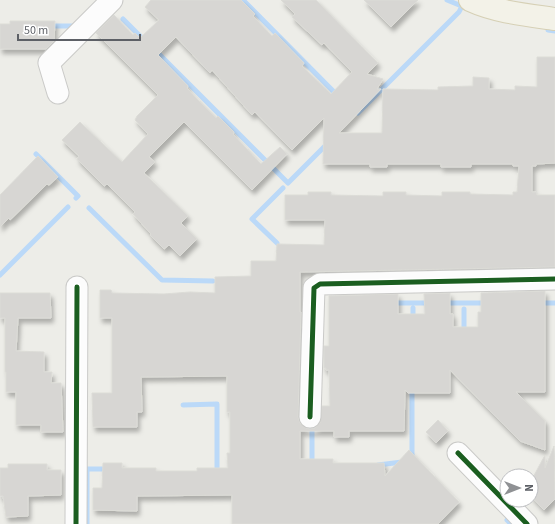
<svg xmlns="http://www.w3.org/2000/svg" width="555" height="524" viewBox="0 0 555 524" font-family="'Source Sans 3',sans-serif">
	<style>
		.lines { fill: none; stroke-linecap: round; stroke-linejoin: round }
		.stream { stroke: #bbd9f8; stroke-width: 5 }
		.building { fill: #d7d6d3; stroke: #dcdcd7; filter: url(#shadow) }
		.minor-casing { stroke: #cacac8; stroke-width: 23 }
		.major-casing { stroke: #d6d0b5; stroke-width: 24 }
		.minor { stroke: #fcfcfc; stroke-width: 21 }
		.major { stroke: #f3f2e8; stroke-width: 22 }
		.cycleway-casing { stroke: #fff; stroke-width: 8 }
		.cycleway { stroke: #1b5e20; stroke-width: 5 }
	</style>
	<defs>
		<filter id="shadow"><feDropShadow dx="2.5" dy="4.5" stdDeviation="2" flood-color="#0004"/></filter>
	</defs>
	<rect width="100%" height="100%" fill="#edede8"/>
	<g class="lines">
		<path class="stream" d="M243,0l95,96
			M447,0l17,7
			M123,19l22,22
			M49,26h28
			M548,30l7,1
			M155,50l133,133 40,-40
			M358,113l101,-101 3,-6
			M36,154l42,42 -2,2
			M89,208l73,72 51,1
			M277,243l-25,-24 31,-31
			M0,275l68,-68
			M392,303h38
			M444,303h44
			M538,303h17
			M413,320v-12
			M464,333v-24
			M183,405l34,-1v63
			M312,421v44
			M412,459v-71
			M378,465l24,-3
			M507,520l4,4
			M87,524v-55h23"/>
	</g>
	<path class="building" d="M151,0h90l14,14 -2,2 19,20 3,-3 29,30 -2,3 29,28 21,-22 -28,-29 -2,2 -30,-28 3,-3 -14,-14h35l62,63 -11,11 16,5 -6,10h4l-42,44h43l1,-44 55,1v-3l35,-1v-9l16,1v11l26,1v-4l22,1v-30h18v106l-19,1v2h-4v26h4l1,3h18v72l-255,5v40h1l-3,105 2,6 4,4 5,2 6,-1 5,-5 2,-17h8l-1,-36h-3v-2h-2v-22h5v-50l69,-2v20h27l-1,-20 26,-1v21h3v13h25v-15h3v-19l64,-2v101h-29l29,29v29l-25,-9 -70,-71v23h-42l-3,-3 -1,41h-55v6h-15v-6h-34v28h33v4h51l1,13 24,-26 50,52 -21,22h-206v-29l-95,1v15l-44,-1v-22h9l1,-25h19v5h34v3h41v-3h31l-1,-15h3v-41h-3v-36l-86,1 1,35h-5v15h-44l-1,-34h20v-75h-12v-28h11l1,3 52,1 26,-2 25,1v-16l36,-1v-15h25l1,-17 47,1 1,-25h-40v-25h23v-3h23v3l52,1v-4h23v3l36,1v-4h28v2l43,1v-3h4l2,-26h-6v-2h-42v3h-30v-3h-54v3h-17v-3h-47l1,-46 -32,32 -37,-38 -3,3 -40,-45 -2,3 -34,-36 -18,18 30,31 -1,2 12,13 17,17 2,-2 16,16 -1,2 28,30 19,-17 7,7 -35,36 -68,-68 -35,35 6,5 -11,11 44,43 -7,7 16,16 -17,17 -11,-11 -5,4 -14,-14 1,-1 -18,-20 2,-2 -28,-28 -3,2 -27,-27 2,-3 -17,-16 18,-18 42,40 26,-28 -13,-14 2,-4 21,-21 -62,-62 18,-18 19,20 2,-2 5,5 19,-18 -14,-13z
		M364,0h54l-27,27z
		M10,21h45l-1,20 -8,8h-46v-25h10z
		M38,156l20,21 -9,8 -2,-1 -37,36 -1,-2 -9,9v-32z
		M0,293h50l1,25h-33l-2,33 28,1v20h8l-1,11h10l2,49h-22v-7h-25v-33h-10v-20h-1v-54h-5z
		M438,420l10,11 -12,12 -10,-11z
		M554,446l1,53 -11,11 -13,-14v-15l14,-26v13z
		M8,464h39v6h14v25l-33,1v20l-22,1 -3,-21h-3v-28h8z"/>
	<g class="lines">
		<defs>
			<path id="minor" d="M58,93l-9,-30 63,-63
				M310,417l4,-129 6,-4 235,-5
				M458,453l69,71
				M76,524l1,-237"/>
			<path id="major" d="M470,0c26,12 57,15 85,19"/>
		</defs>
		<use href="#minor" class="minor-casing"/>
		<use href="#major" class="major-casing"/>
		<use href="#minor" class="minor"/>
		<use href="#major" class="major"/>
		<defs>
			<path id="cycleway" d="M310,417l4,-129 6,-4 235,-5
				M458,453l69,71
				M76,524l1,-237"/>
		</defs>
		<use href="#cycleway" class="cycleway-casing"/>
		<use href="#cycleway" class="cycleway"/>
	</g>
	<g transform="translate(519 488) rotate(90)"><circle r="19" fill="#ffffff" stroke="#bebfc2"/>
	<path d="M0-3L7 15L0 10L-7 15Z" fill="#8f9194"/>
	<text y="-6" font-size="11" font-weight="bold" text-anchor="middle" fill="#5d6066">N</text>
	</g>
	<path d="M18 34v6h122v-6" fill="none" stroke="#5d6066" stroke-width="2"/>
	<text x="24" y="34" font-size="12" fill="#5d6066" stroke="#ffffff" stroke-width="3" paint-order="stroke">50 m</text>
</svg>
